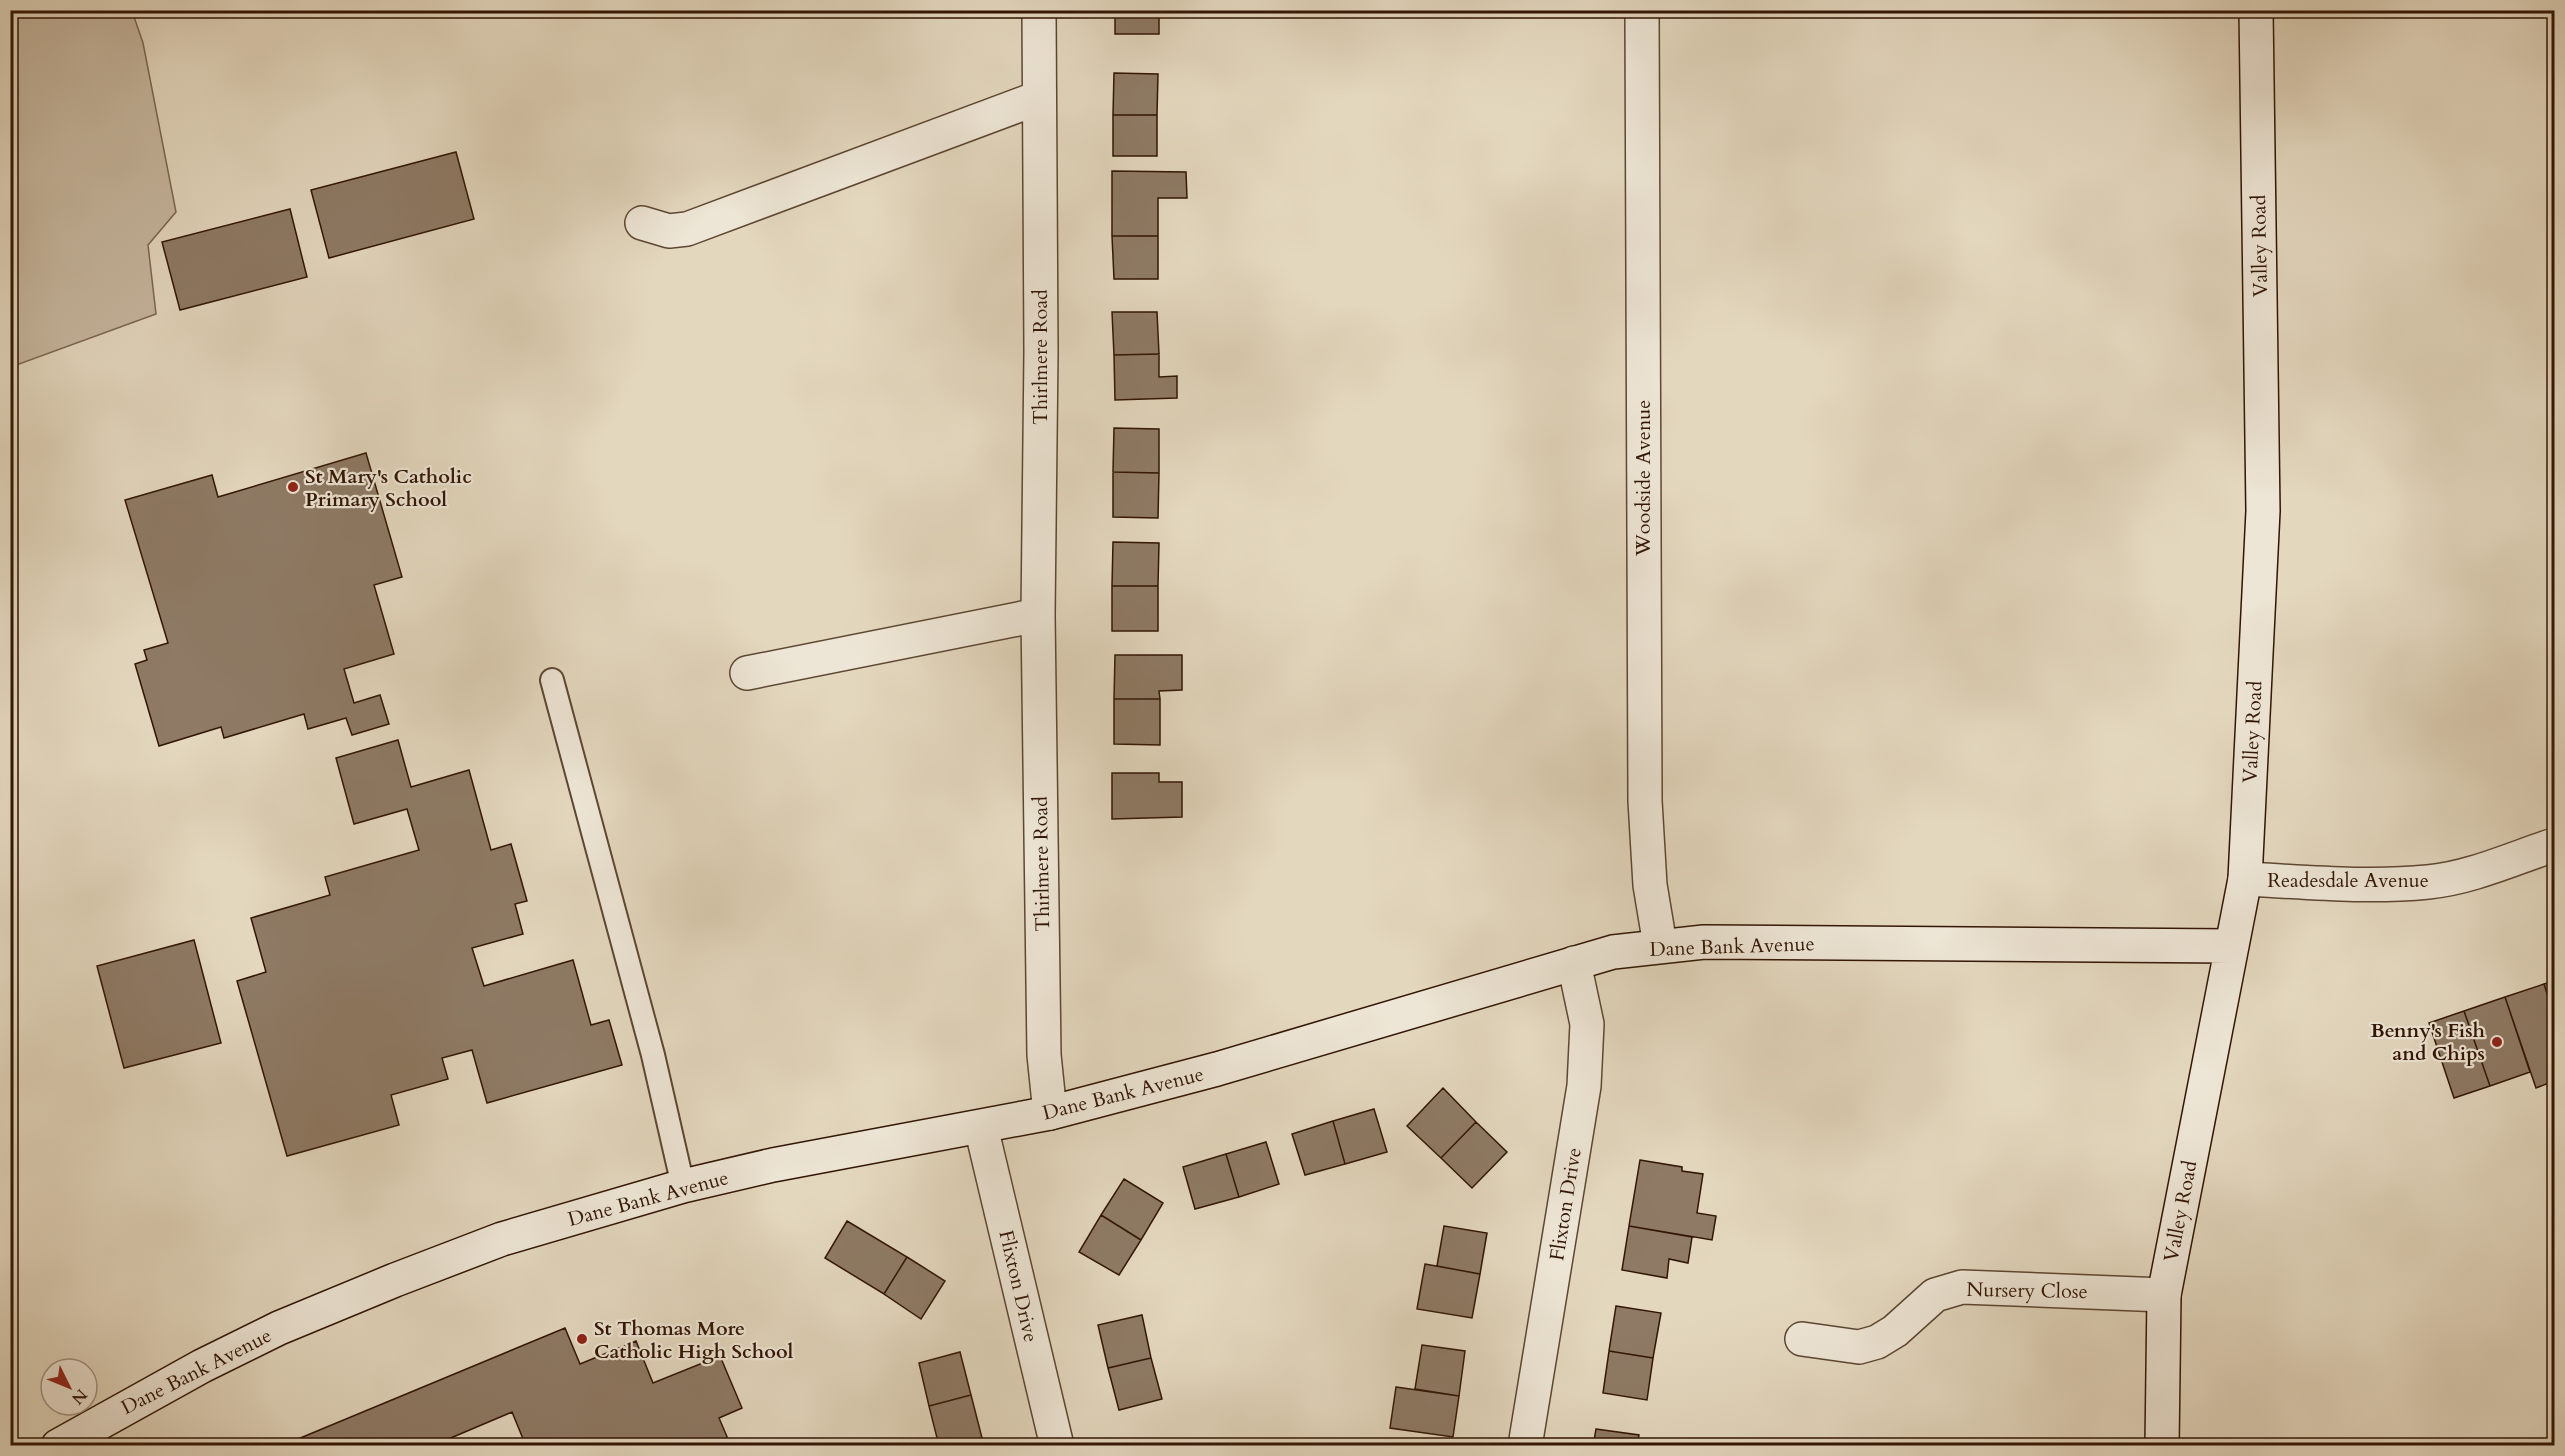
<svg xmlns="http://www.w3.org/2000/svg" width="2565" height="1456" viewBox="0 0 2565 1456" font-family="Cardo,serif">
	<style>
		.green { fill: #c5b69e; stroke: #7c6651; stroke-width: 1.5 }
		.building { fill: #8e7a65; stroke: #321504; stroke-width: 1.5 }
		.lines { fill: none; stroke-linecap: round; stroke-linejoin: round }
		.lane-casing { stroke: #5e4632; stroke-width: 26 }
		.street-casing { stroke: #5e4632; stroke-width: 36 }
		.secondary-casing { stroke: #321504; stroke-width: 36 }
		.lane { stroke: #ede5d5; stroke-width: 22 }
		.street { stroke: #ede5d5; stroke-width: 33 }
		.secondary { stroke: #ede5d5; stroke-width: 33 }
		.poi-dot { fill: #8f2418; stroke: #ede5d5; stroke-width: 2 }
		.labels { text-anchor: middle; stroke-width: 4.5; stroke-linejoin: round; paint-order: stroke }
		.street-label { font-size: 20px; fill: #321504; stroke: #ede5d5 }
		.poi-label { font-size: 20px; font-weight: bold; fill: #321504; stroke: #ede5d5; text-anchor: start }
	</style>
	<rect width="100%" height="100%" fill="#e3d7be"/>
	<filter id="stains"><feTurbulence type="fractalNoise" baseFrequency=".00333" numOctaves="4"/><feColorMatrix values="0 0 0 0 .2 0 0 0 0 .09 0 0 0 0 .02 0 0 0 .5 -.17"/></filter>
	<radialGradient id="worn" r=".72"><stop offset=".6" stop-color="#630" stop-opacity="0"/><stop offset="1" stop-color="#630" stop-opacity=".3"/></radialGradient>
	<path class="green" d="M11,10l121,1 11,32 33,169 -28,33 8,69 -145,53z"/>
	<path class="building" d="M1115,10h44v24h-44z
		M1114,73l44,1 -1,41h-44z
		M1113,115h44v41h-44z
		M456,152l18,67 -145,39 -18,-68z
		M1112,171l74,1 1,26h-29v38h-46z
		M290,209l17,68 -127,33 -18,-68z
		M1112,236h46v43h-44z
		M1112,312h45l2,42 -45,1z
		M1159,354v23l18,-1v22l-62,2 -1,-45z
		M1114,428l45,1v44l-46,-1z
		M366,453l36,124 -28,8 20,69 -50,15 10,34 26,-8 9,29 -37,11 -6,-17 -38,11 -4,-15 -80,24 -3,-11 -62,19 -24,-82 12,-4 -3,-10 24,-7 -43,-143 87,-25 6,22z
		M1113,472l46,1 -1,45 -45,-1z
		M1113,542l46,1 -1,43h-46z
		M1112,586h46v45h-46z
		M1115,655h67v35l-23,1 1,8h-46z
		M1114,699h46v46l-46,-1z
		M398,740l13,47 58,-17 22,80 20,-6 16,57 -12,3 8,30 -51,14 12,38 89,-26 18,65 18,-5 13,45 -135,38 -15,-53 -30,8 6,21 -57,16 8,30 -112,31 -50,-175 29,-9 -15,-54 79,-23 -5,-18 94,-27 -12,-41 -53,15 -18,-66z
		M1112,773h47v9h23v35l-70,2z
		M194,940l27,103 -97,25 -27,-102z
		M2554,981v35l-10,-32z
		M2544,984l10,32v65l-18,7 -31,-91z
		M2505,997l25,75 -40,14 -26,-75z
		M2464,1011l26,75 -36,12 -25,-75z
		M1443,1088l33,34 -35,36 -34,-32z
		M1374,1109l13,43 -42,12 -12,-43z
		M1333,1121l12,43 -40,11 -13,-41z
		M1476,1122l31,30 -35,36 -31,-30z
		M1266,1142l13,42 -40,13 -13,-43z
		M1226,1154l13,43 -44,12 -12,-42z
		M1640,1160l42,7v4l21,3 -6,39 19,3 -4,24 -83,-14z
		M1124,1179l39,24 -22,37 -40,-25z
		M1101,1215l40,25 -22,35 -40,-23z
		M847,1221l60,36 -23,37 -59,-36z
		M1444,1226l43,7 -7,41 -43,-8z
		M1629,1226l63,11 -4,26 -19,-4 -2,19 -45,-8z
		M907,1257l38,24 -24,38 -37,-25z
		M1425,1264l55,10 -8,44 -55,-9z
		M1616,1306l45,7 -8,45 -44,-7z
		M1142,1315l9,43 -43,10 -10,-43z
		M565,1328l15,36 56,-23 17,42 67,-27 22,52 -23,10 12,28h-205l-14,-34 -66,28 3,6h-168z
		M1422,1345l43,6 -6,45 -44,-7z
		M1609,1351l44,7 -6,42 -44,-7z
		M960,1352l11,43 -42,11 -10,-43z
		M1151,1358l11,41 -43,11 -11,-42z
		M1396,1387l63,9 -6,41 -63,-9z
		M971,1395l11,43 -43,8 -10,-40z
		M1596,1429l43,6 -2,11h-44z
		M1172,1440l1,6h-27z"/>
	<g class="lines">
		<defs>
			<path id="lane" d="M552,680l101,375 30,131"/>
			<path id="street" d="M1039,10l2,342 -3,263 6,440 6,58
				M1642,10l3,791 5,84 10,60
				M642,223l27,8 18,-2 351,-131
				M747,673l291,-58
				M2245,879c60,3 122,9 183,3 43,-4 86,-24 126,-37
				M981,1127l76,319
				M1802,1339l57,8 18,-5 18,-11 40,-36 27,-8 202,8
				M1525,1446l59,-360 3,-62 -13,-61"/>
			<path id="secondary" d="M58,1446l144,-80 77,-38 116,-48 107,-41 181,-53 90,-21 277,-52 167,-44 396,-117 91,-10 527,4
				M2162,1446l2,-151 81,-416 18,-368 -7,-501"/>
		</defs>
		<use href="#lane" class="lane-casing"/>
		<use href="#street" class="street-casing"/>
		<use href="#secondary" class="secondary-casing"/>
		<use href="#lane" class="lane"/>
		<use href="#street" class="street"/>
		<use href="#secondary" class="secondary"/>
	</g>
	<g class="poi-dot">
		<circle cx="293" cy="487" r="6"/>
		<circle cx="2497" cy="1042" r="6"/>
		<circle cx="582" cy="1339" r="6"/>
	</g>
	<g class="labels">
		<g class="street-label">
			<text transform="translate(2259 246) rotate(-91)" y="7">Valley Road</text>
			<text transform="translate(1040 357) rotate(-90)" y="7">Thirlmere Road</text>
			<text transform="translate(1643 478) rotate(-90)" y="7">Woodside Avenue</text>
			<text transform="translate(2252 732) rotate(-87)" y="7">Valley Road</text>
			<text transform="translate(1041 864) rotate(-91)" y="7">Thirlmere Road</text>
			<text x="2348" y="887">Readesdale Avenue</text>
			<text transform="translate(1732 946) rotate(-2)" y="7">Dane Bank Avenue</text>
			<text transform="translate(1123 1093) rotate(-14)" y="7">Dane Bank Avenue</text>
			<text transform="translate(648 1198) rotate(-15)" y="7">Dane Bank Avenue</text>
			<text transform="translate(1565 1204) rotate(-81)" y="7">Flixton Drive</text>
			<text transform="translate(2180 1211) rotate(-79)" y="7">Valley Road</text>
			<text transform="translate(1019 1286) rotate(77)" y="7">Flixton Drive</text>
			<text transform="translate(2027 1290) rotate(1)" y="7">Nursery Close</text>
			<text transform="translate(196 1371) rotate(-27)" y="7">Dane Bank Avenue</text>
		</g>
		<g class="poi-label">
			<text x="305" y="483">St Mary's Catholic<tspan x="305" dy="23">Primary School</tspan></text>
			<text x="2485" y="1037" text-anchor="end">Benny's Fish<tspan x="2485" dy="23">and Chips</tspan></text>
			<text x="594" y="1335">St Thomas More<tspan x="594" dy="23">Catholic High School</tspan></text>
		</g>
	</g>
	<rect width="2565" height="1456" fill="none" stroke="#e3d7be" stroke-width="36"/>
	<rect x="12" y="12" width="2541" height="1432" fill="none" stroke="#321504" stroke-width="3"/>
	<rect x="18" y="18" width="2529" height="1420" fill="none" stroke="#321504" stroke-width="1.5"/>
	<g transform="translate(69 1387) rotate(133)"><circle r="28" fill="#ede5d5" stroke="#a29281" stroke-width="1.5"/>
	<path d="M0-4.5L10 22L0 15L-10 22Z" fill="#8f2418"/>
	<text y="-9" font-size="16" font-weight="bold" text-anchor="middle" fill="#321504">N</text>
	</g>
	<rect width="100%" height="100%" filter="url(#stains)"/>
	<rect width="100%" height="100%" fill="url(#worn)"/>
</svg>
